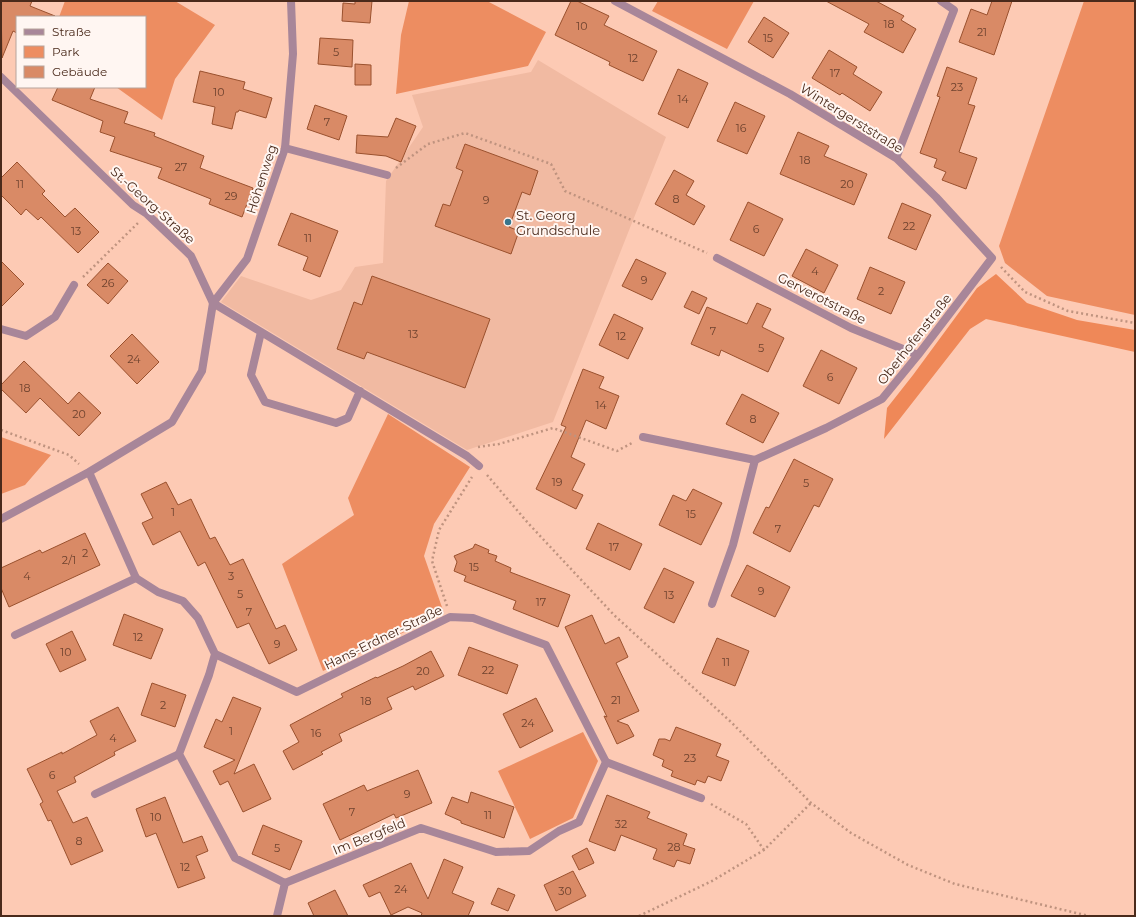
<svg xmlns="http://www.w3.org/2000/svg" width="1136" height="917" viewBox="0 0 1136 917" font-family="Montserrat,sans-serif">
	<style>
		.built { fill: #f1baa2 }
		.green { fill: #ed8d61 }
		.forest { fill: #ef8858 }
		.building { fill: #d98a66; stroke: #9a512e }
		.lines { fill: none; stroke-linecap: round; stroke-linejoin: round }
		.path { stroke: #bf937f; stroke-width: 2.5; stroke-dasharray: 2 3; stroke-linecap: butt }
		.lane { stroke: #a88699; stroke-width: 8 }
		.street { stroke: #a88699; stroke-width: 8 }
		.poi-dot { fill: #38758c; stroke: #fff6f2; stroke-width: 1.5 }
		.labels { text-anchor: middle; stroke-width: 4; stroke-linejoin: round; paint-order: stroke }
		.number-label { font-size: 11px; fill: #6e422e }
		.street-label { font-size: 13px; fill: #4a2a1b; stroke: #fff6f2 }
		.poi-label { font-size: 13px; fill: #4a2a1b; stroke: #fff6f2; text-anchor: start }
	</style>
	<rect width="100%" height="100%" fill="#fdcab4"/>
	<path class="built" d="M538,60l128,77 -113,285 -86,28 -246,-148 20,-26 70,24 30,-10 14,-23 28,-4 3,-82 37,-54 -11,-32 119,-23z"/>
	<path class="green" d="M65,1h110l40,24 -40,54 -13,41 -46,-33h29v-70h-86z
		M409,1h78l59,31 -18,34 -132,28 5,-59z
		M658,1h96l-27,48 -75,-38z
		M1084,1h51v314l-88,-19 -42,-33 -6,-17z
		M388,414l82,53 -36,57 -10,32 20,57 -121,58 -41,-107 72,-49 -6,-17z
		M1,437l50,18 -26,30 -24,9z
		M583,732l15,29 -25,57 -43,21 -32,-68z"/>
	<path class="forest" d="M996,274l31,29 50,17 58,10v22l-149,-33 -16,10 -86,110 3,-31 26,-33 64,-87z"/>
	<path class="building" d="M1,1h31l-2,5 25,10 -38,1v16l-4,-2 -11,27z
		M355,1h17l-2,22 -28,-2 1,-18 12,1z
		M571,1h6l32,15 -5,9 53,26 -14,30 -34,-16 1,-3 -55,-27z
		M826,1h50l28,15 -3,4 15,9 -13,24 -39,-21 5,-8z
		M992,1h20l-18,54 -35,-13 12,-33 16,6z
		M764,17l25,16 -16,25 -25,-16z
		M320,38l33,2 -1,27 -34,-3z
		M829,50l28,17 -4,7 29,18 -12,19 -28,-18 -2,2 -28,-17z
		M355,64l16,1v20h-16z
		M947,67l30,11 -9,26 7,2 -16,46 18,6 -11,31 -24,-9 4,-8 -12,-5 3,-8 -17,-6 20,-56 -3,-1z
		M678,69l30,14 -20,45 -30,-14z
		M200,71l45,11 -2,7 29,9 -6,20 -27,-8 -1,2h-2l-4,17 -20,-5 3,-17 -22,-5z
		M58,87h37l-5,12 38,13 -4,11 31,10 -1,3 50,20 -4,12 53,20 -11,29 -33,-13 2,-5 -53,-21 4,-10 -52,-17 5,-14 -15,-5 3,-11 -51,-21z
		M735,102l30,14 -18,38 -30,-13z
		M315,105l32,11 -8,24 -32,-11z
		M396,118l20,8 -15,36 -15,-6 -30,-3 1,-18 31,2z
		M798,132l31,14 -5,10 43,18 -13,31 -74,-31z
		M465,144l73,27 -8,24 -8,-3 -13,35 10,4 -8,23 -76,-28 8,-22 7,2 13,-35 -7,-3z
		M17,162l28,29 -3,3 23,23 10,-9 24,24 -21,21 -37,-36 -3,3 -12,-11 -5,6 -20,-20v-17z
		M674,170l20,11 -8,14 19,11 -11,19 -39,-21z
		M748,202l35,17 -19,37 -34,-16z
		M902,203l29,12 -15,35 -28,-12z
		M291,213l47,18 -18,46 -17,-7 5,-13 -30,-12z
		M806,249l32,16 -14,28 -32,-17z
		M636,259l30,14 -14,27 -30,-14z
		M1,261l23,23 -23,23z
		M108,263l20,18 -20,23 -21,-19z
		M870,267l35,15 -14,32 -34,-15z
		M372,276l118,43 -25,69 -98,-36 -3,7 -27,-10 17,-47 8,3z
		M692,291l15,7 -8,16 -15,-7z
		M757,303l14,6 -9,18 22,11 -16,34 -47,-22 -2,6 -28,-12 16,-37 40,17z
		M614,314l29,14 -15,31 -29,-14z
		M132,334l27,28 -22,22 -27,-28z
		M821,350l36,18 -18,36 -36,-18z
		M24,361l44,43 11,-12 22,21 -22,23 -39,-38 -14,15 -25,-24v-4z
		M583,369l21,8 -5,11 20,8 -13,33 -20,-9 -15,37 14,7 -13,26 11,5 -7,14 -40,-20 30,-62 -5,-2z
		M742,394l37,19 -16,30 -37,-19z
		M794,459l39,20 -14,28 -5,-2 -24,47 -37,-19 13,-26 3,1z
		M166,482l12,23 13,-6 19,40 5,-2 15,28 13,-6 33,70 9,-4 12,25 -28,14 -20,-41 -12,5 -32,-66 -7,4 -18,-35 -27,14 -11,-22 11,-5 -12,-24z
		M693,489l29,14 -21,42 -42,-20 14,-30 13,6z
		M598,523l44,21 -12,26 -44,-21z
		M85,533l15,32 -91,42 -8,-19v-20l39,-18 2,3z
		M475,544l14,6 -1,3 9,3 -2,5 16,7 -1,4 60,23 -12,32 -45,-18 3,-8 -52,-20 2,-5 -12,-5 3,-9 -3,-6 19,-8z
		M747,565l43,22 -15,30 -44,-21z
		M664,568l30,14 -20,41 -30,-15z
		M124,614l39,15 -12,30 -38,-14z
		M592,615l13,29 14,-7 9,20 -12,6 23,48 -22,10 11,4 6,11 -17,8 -13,-28 3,1 -42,-90z
		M72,631l14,29 -26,12 -14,-28z
		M717,638l32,13 -14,35 -33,-13z
		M469,647l49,18 -11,29 -49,-19z
		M431,651l13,25 -29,14 -2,-4 -26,12 5,11 -53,25 3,7 -21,11 2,2 -30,16 -10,-19 16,-9 -9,-17 53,-28 -2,-3 35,-17 1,1 26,-12z
		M152,683l34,12 -11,32 -34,-12z
		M233,697l28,11 -27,66 20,-10 17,35 -28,13 -15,-31 -8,4 -7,-14 22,-11 -31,-13 12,-28 6,3z
		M536,698l17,33 -33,17 -17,-34z
		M118,707l18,34 -22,11 1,3 -41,22 2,5 -19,9 16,32 14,-6 16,34 -32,14 -20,-45 -3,1 -8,-17 3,-2 -16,-33 35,-17v2l35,-19 -7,-14z
		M676,727l45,17 -5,12 13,5 -8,20 -13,-5 -3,7 -8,-3 -2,5 -24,-9 2,-5 -11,-5 2,-6 -11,-5 6,-16h6l5,2z
		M418,770l14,33 -36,15 -2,-4 -54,26 -17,-36 41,-19 3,6z
		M471,792l43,15 -10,31 -43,-15v-2l-16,-7 7,-17 16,6z
		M607,795l43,17 -3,6 40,16 -4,11 12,4 -5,15 -13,-4 -3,7 -21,-8 4,-10 -36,-14 -6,16 -26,-10z
		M165,797l18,46 19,-7 6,15 -12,5 9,22 -27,10 -22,-55 -10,4 -10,-28z
		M263,825l39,16 -12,29 -38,-16z
		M587,848l7,15 -15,7 -7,-14z
		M444,859l19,8 -11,26 22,9 -6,14h-47l1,-3 -14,-6 -17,8 -11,-23 -11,5 -6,-12 48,-22 17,36z
		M573,871l13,25 -30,15 -12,-26z
		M498,888l17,7 -7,16 -17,-7z
		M335,890l13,26h-34l-6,-13z"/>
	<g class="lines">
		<path class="path" d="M396,168l32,-24 37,-11 86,31 14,27 142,62
			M1001,267l24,25 43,19 67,12
			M83,277l55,-54
			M1,430l68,25 10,9
			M478,447l21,-3 54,-16 64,23 15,-8
			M487,475l41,48 86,92 117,107 80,81 40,30 57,32 47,19 134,32
			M447,606l-15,-45 7,-31 33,-53
			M711,804l35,20 18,26
			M639,916l73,-35 52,-31 47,-47"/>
		<path class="lane" d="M285,148l102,27
			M213,303l254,153 12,10
			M261,332l-10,43 14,27 71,21 12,-5 12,-27
			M643,437l112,23 -22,85 -21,59
			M15,635l121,-57
			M606,762l95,36
			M95,794l84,-40
			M277,916l8,-33"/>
		<path class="street" d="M615,1l175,93 106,64 40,39 56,61 -74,97 -36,44 -56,29 -71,32
			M1,77l132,128 14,9 44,42 22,47 -11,68 -30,51 -83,50 -88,47
			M896,158l58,-148 -13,-9
			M717,258l134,70 67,27
			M213,303l34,-44 38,-111 8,-94 -2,-53
			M1,329l25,7 29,-19 19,-32
			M89,472l47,106 22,14 25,9 15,17 17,36 82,38 153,-75 23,1 73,27 60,117 -27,60 -20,9 -30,20 -33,1 -75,-24 -136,55 -50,-25 -56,-104 30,-79 6,-21"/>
	</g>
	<circle class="poi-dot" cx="508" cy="222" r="4"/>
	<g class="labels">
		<g class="number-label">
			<text x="889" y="28">18</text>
			<text x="582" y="30">10</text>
			<text x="982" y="36">21</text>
			<text x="768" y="42">15</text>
			<text x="336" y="56">5</text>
			<text x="633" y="62">12</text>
			<text x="835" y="77">17</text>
			<text x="957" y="91">23</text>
			<text x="219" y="96">10</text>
			<text x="683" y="103">14</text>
			<text x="327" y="126">7</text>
			<text x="741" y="132">16</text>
			<text x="805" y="164">18</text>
			<text x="181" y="171">27</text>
			<text x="20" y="188">11</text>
			<text x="847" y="188">20</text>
			<text x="231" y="200">29</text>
			<text x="676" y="203">8</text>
			<text x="486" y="204">9</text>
			<text x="909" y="230">22</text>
			<text x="756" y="233">6</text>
			<text x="76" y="235">13</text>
			<text x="308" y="242">11</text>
			<text x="815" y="275">4</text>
			<text x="644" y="284">9</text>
			<text x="108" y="287">26</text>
			<text x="881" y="295">2</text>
			<text x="713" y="335">7</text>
			<text x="413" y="338">13</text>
			<text x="621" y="340">12</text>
			<text x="761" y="352">5</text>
			<text x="134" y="363">24</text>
			<text x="830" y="381">6</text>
			<text x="25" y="392">18</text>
			<text x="601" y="409">14</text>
			<text x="79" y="418">20</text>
			<text x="753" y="423">8</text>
			<text x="557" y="486">19</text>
			<text x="806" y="487">5</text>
			<text x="173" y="516">1</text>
			<text x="691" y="518">15</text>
			<text x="778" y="533">7</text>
			<text x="614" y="551">17</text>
			<text x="85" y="557">2</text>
			<text x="69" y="564">2/1</text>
			<text x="474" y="571">15</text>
			<text x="27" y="580">4</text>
			<text x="231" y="580">3</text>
			<text x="761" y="595">9</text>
			<text x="240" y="598">5</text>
			<text x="669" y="599">13</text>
			<text x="541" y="606">17</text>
			<text x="249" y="616">7</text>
			<text x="138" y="641">12</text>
			<text x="277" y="648">9</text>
			<text x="66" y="656">10</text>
			<text x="726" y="666">11</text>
			<text x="488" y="674">22</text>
			<text x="423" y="675">20</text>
			<text x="616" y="704">21</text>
			<text x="366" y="705">18</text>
			<text x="163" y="709">2</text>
			<text x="528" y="727">24</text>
			<text x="231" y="735">1</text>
			<text x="316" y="737">16</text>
			<text x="113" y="742">4</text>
			<text x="690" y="762">23</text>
			<text x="52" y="779">6</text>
			<text x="407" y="798">9</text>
			<text x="352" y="816">7</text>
			<text x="488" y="819">11</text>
			<text x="156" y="821">10</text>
			<text x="621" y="828">32</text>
			<text x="79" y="845">8</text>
			<text x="674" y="851">28</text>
			<text x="277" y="852">5</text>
			<text x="185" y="871">12</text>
			<text x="401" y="893">24</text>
			<text x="565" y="895">30</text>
		</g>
		<g class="street-label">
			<text transform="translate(852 118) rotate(32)" y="5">Wintergerststraße</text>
			<text transform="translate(261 179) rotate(-72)" y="5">Höhenweg</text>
			<text transform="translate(153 205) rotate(42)" y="5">St.-Georg-Straße</text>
			<text transform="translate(822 298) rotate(27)" y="5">Gerverotstraße</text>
			<text transform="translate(914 339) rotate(-52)" y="5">Oberhofenstraße</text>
			<text transform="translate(383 637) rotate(-26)" y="5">Hans-Erdner-Straße</text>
			<text transform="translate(369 836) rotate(-22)" y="5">Im Bergfeld</text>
		</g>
		<g class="poi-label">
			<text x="516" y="220">St. Georg<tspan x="516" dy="15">Grundschule</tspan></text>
		</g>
	</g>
	<rect width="1136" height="917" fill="none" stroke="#4a2a1b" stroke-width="4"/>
	<rect x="16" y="16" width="130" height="72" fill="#fff6f2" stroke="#b7a49c"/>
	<rect x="24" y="29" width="20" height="6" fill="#a88699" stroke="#b7a49c"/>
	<text x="52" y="36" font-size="12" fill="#4a2a1b">Straße</text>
	<rect x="24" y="46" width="20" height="12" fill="#ed8d61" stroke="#b7a49c"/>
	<text x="52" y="56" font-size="12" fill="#4a2a1b">Park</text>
	<rect x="24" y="66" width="20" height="12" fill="#d98a66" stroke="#b7a49c"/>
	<text x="52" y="76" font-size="12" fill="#4a2a1b">Gebäude</text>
</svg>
